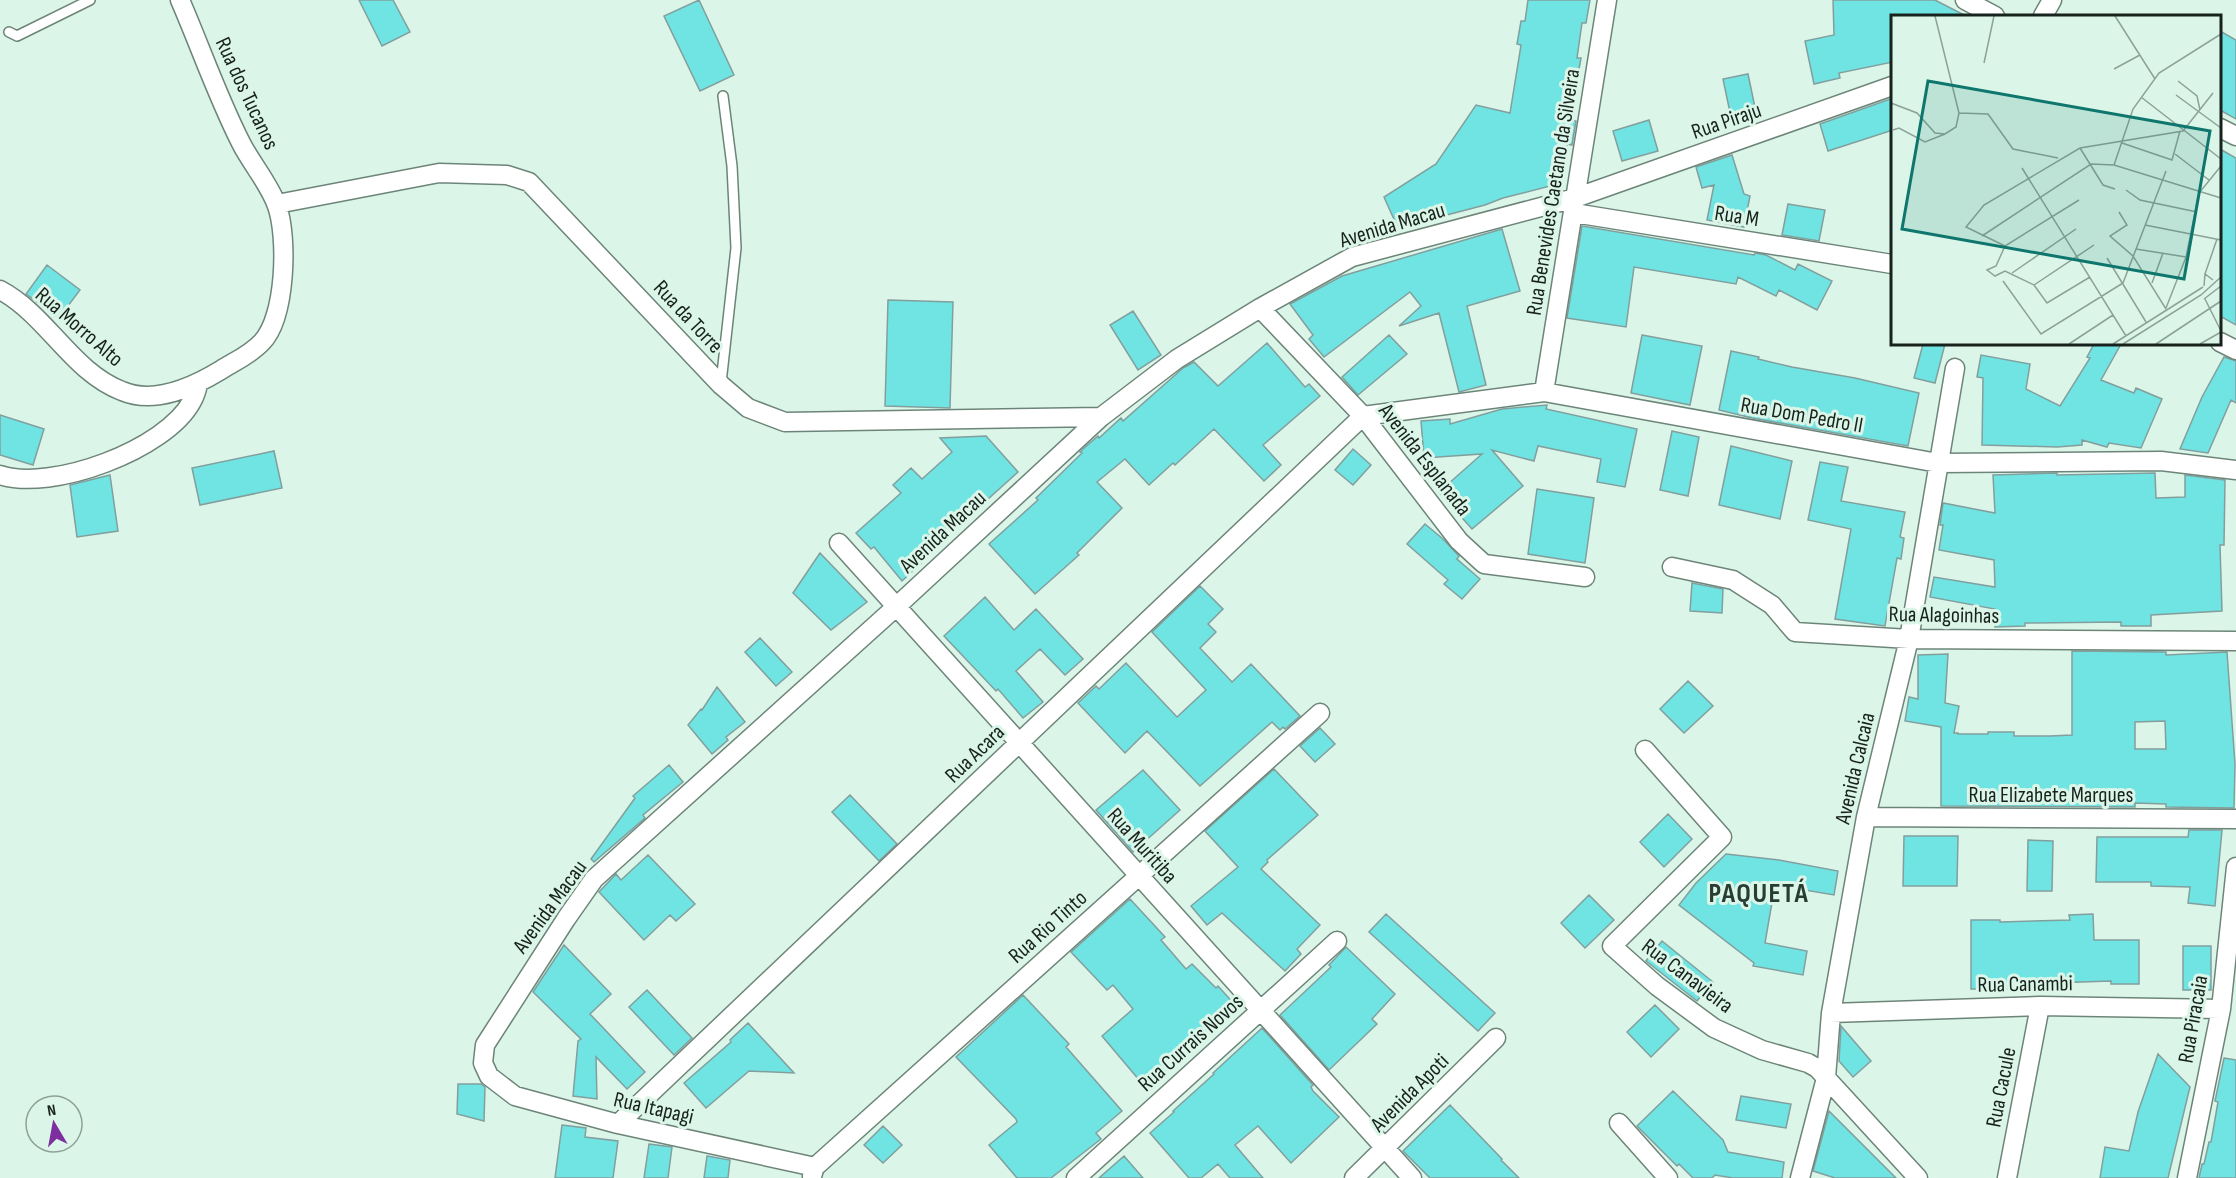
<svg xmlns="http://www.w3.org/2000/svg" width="2236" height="1178" viewBox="0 0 2236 1178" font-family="'Sofia Sans Condensed',sans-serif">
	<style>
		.building { fill: #6fe4e2; stroke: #829f9e; stroke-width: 1.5; fill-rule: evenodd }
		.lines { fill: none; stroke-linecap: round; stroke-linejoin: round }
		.lane-casing { stroke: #6d8579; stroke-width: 12 }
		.street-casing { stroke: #6d8579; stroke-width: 21 }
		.lane { stroke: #fff; stroke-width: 9 }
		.street { stroke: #fff; stroke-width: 18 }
		.labels { text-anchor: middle; stroke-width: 6; stroke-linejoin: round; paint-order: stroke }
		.street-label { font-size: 22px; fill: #18221d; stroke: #dbf6e8 }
		.district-label { font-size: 28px; font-weight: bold; letter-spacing: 1.5px; fill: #273c33; stroke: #dbf6e8 }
		.inset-road { fill: none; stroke: #8da197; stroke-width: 1.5 }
		.view { fill: #0f766e; fill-opacity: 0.15; stroke: #0f766e; stroke-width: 3 }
		.inset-edge { fill: none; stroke: #18221d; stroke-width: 3 }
	</style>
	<rect width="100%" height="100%" fill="#dbf6e8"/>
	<path class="building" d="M359,0h34l17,32 -28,14z
		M699,0l35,75 -34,16 -36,-75z
		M1528,0h62l-4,23h-4l-5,35h4l-11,62 6,1 -4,24 -5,-1 -5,39 -59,15 -18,7 -50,13 -1,-3 -37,11 -13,-29 52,-33 40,-59 34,8 11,-68 -4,-1 4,-23h4z
		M1833,0h102l31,16h-73v46l-54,11 1,5 -26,6 -9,-43 29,-6z
		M2220,31l16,9v79l-16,-9z
		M1748,74l9,43 -25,5 -9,-43z
		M1893,98v32l-65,21 -8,-27z
		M1649,120l9,31 -36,10 -9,-30z
		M2220,149l16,9v167l-16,-9z
		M1732,155l12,39 6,2 -6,31 -37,-7 7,-35 -12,3 -6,-21z
		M1788,204l37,6 -6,31 -37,-6z
		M1582,226l172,29 1,-2 11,2 29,15 3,-6 34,17 -15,29 -38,-20 -3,6 -38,-19 -2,7 -102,-17 -8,60 -59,-9z
		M1502,229l18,62 -53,15 19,79 -27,7 -20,-79 -40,13 22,-20 -11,-14 -86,65 -15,-18 4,-4 -23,-31 52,-28z
		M47,265l33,25 -21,28 -33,-24z
		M888,300l65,2 -3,106 -65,-2z
		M1133,311l28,44 -23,15 -28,-45z
		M1389,335l18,19 -49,41 -16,-18z
		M1642,335l60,11 -12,59 -59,-12z
		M1267,343l38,44 4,-3 11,12 -57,49 18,20 -17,16 -50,-52 -39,36 -2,-2 -24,22 -24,-26 -28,23 25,26 -45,45 2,2 -44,39 -46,-50 49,-44 -2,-2 46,-45 -2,-1 3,-3 15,-13 1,2 22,-20 2,3 60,-53 11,-6 24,24z
		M1923,344h22l-10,39 -21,-5z
		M2094,344h27l-20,36 33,13 2,-5 26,11 -21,49 -32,-5 -2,4 -25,-7v5l-25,2 -75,-2 1,-67 -6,-1 4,-22 49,9 -4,25 34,17 30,-48 -3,-1z
		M1731,351l28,6 -1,2 34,8 63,11 64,15 -11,53 -156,-28 -33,-8z
		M2224,357l12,4v42l-5,-3 -23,53 -28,-4 22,-52z
		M1547,405l-1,4 91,20 -12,58 -28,-5 4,-23 -63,-13 -4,15 -42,-11 31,36 -51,43 -33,-37 43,-38 -58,4 -3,-37 29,-2v5l52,-15z
		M0,415l44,14 -11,36 -33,-10z
		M1672,431l27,6 -11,59 -28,-6z
		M986,436l32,36 -51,46 -5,-5 -25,24 6,6 -41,38 -28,-34 -3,2 -15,-16 45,-40 -8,-8 18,-17 11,11 30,-27 -12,-14z
		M1731,446l61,15 -12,58 -61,-14z
		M1353,449l18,16 -18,20 -18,-15z
		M274,451l8,37 -82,17 -8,-37z
		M1820,462l28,5 -7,34 64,11 -5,25 4,1 -3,21 -4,-1 -12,68 -50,-7 16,-90 -43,-9z
		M2057,473v2l98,-2 1,25 29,-1v-22l40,5 -1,65h-4l2,66 -71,4v11h-30v-4l-96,1v3l-30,1v-18l-65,-12 4,-20 61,10 -1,-27 -55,-10 4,-25h-3l3,-22 52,10 -2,-38z
		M110,475l8,56 -41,6 -7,-52z
		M1537,489l57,9 -9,65 -57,-9z
		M1425,524l18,15 16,17 -2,3 23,20 -18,20 -18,-15 4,-4 -41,-36z
		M820,553l47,49 -36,28 -38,-37z
		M1692,583l31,6 -1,24 -32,-2z
		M1200,586l23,23 -15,15 8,8 -16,16 32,34 19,-18 49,52 -15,13 -2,-2 -3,3 -8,-8 -72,64 -53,-55 -22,22 -47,-50 18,-17 3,3 27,-26 51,54 29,-27 -54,-58z
		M985,597l29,33 22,-21 47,50 -18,16 -25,-26 -24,22 27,31 -20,16 -25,-29 -2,2 -52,-55z
		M760,638l32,34 -16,14 -31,-34z
		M2072,651l94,1v3l61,-3 8,112 -1,44 -68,-1v-3l-31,-1v4l-194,-1v-79l-36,-6 4,-24 9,2v-44l30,-1 -3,49 14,3 -5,27h4v1h30v-2h26v4h36l22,-1zM2165,721l1,28h-31v-27z
		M1688,681l25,25 -29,27 -24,-24z
		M717,687l28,35 -19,15 2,3 -16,14 -24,-29 13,-16 1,1z
		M1320,728l15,16 -20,18 -15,-16z
		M669,765l14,17 -40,33 2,3 -51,44 -3,-3 44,-61 -2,-2z
		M1274,769l44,46 -51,45 1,2 -7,7 59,56 -23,24 4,5 -16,17 -63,-58 -15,12 -16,-19 47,-39 -33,-36z
		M1143,770l37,40 -47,42 -37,-42z
		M850,795l47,49 -18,17 -47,-49z
		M1668,814l24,25 -28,28 -24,-25z
		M2189,830h33l-7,76 -27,-3 2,-16 -39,-1v-4h-55l1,-45h91z
		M1904,836h54l-1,50h-54z
		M2028,840l25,1 -1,50h-25z
		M1726,854l53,6 59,11 -4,24 -59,-10 -10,58 42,8 -4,24 -50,-9 1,-3 -75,-58 17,-22z
		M648,855l47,49 -19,17 -6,-6 -26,25 -45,-48 17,-18 5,6z
		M1589,895l25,25 -29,28 -24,-25z
		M1130,899l35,38 -4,3 25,29 6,-5 24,24 2,-2 19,21 -51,48 -41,32 -43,-51 31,-27 -20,-24 -6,5 -36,-38z
		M1386,914l109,99 -17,18 -109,-99z
		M2093,914l1,26h45v44h-28v-3l-59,2v6h-81v-69h29v2l70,-2 -1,-5z
		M1662,941l51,41 -16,19 -51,-40z
		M564,945l47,49 -21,20 55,58 -18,17 -31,-32 1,42 -24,-3 5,-55 3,-2 -48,-47z
		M2183,946h28v44h-28z
		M1346,947l49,47 -23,25 5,5 -48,46 -49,-55 51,-48 -2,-2z
		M647,990l45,48 -18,17 -45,-48z
		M1023,995l46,49 -3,3 56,64 -26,22 5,6 -50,39h-34l-28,-33 28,-23 -1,-3 -60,-62z
		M1655,1005l24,24 -28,28 -24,-25z
		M748,1023l46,50 -45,-2 -43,37 -22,-25 47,-41 -1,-2z
		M1841,1026l30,35 -18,16 -14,-16z
		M1262,1028l51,57 -2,2 2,4 26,26 -48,46 -33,-37 -23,19 28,33h-33l-12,-14 -17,14h-12l-39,-45 24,-21 -1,-1 41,-37 -1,-1z
		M2158,1054l32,33 -22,91h-68l5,-31 24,4 9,-39z
		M2224,1058l12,2v118h-37l3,-14h2l5,-22h2l7,-40 -3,-1z
		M458,1084h23l4,3 -1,34 -27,-7z
		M1673,1091l50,49 5,12 56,10 -2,16h-49l-18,-3 -3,3h-19l-14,-14 -2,2 -40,-40z
		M1741,1096l50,8 -5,24 -50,-8z
		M1450,1105l52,54 -1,1 18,18h-89l-27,-27z
		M1829,1111l67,67h-61l-22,-7z
		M562,1125l24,3 -1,9 33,4 -5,37h-58z
		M883,1126l19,19 -19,18 -19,-18z
		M649,1144l23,3 -4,31h-24z
		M707,1156l23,4 -2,18h-24z
		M1124,1156l19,22h-44z"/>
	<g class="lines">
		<defs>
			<path id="lane" d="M9,32l8,4 73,-36
				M721,383l15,-135 -4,-82 -9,-70"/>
			<path id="street" d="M1965,0l30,16
				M2043,16l9,-16
				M2220,128l16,8
				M277,204l162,-31 68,2 22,7 192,203 27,23 37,14 316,-5
				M1574,213l318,51
				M0,290c47,25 72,82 122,101 33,14 71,-4 99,-21 14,-9 29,-15 41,-28 24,-25 26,-105 15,-136 -7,-21 -26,-43 -36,-63 -23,-45 -41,-97 -61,-143
				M1260,308l103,108 96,125 25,23 101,13
				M2220,342l16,8
				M1544,392l63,-392
				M0,475c51,17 166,-25 192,-74 3,-5 5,-12 6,-17
				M839,543l573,635
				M1672,567l61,13 39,25 23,27 114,7 327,2
				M1645,750l77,87 -110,109 45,40 57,42 48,22 46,13 9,5 101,110
				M1866,817l370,2
				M1831,1013l209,-7 181,3
				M1619,1123l49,55
				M618,1124l745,-708 181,-24 394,71 223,-2 75,9
				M815,1167l-197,-43 -103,-28 -26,-20 -6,-13 2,-18 81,-126 28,-40 303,-273 204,-189 76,-58 83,-51 92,-51 223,-59 317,-112
				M812,1176l3,-9 505,-454
				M1076,1178l261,-237
				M1354,1178l142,-140
				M1800,1178l26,-100 5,-65 35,-196 43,-178 46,-271
				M2007,1178l33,-172
				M2187,1178l34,-169 15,-142"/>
		</defs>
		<use href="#lane" class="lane-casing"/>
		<use href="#street" class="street-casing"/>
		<use href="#lane" class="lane"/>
		<use href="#street" class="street"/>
	</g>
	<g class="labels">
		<g class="street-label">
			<text transform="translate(248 93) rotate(65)" y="8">Rua dos Tucanos</text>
			<text transform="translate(1726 120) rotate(-19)" y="8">Rua Piraju</text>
			<text transform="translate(1552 192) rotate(-81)" y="8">Rua Benevides Caetano da Silveira</text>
			<text transform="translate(1737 215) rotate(9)" y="8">Rua M</text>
			<text transform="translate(1392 224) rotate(-17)" y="8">Avenida Macau</text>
			<text transform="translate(689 316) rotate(47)" y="8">Rua da Torre</text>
			<text transform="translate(80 326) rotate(41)" y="8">Rua Morro Alto</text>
			<text transform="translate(1802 414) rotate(10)" y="8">Rua Dom Pedro II</text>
			<text transform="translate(1426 459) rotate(52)" y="8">Avenida Esplanada</text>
			<text transform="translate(942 531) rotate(-43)" y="8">Avenida Macau</text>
			<text transform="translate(1944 614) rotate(1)" y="8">Rua Alagoinhas</text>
			<text transform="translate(974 753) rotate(-44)" y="8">Rua Acara</text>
			<text transform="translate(1854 768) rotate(-77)" y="8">Avenida Calcaia</text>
			<text x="2051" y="802">Rua Elizabete Marques</text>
			<text transform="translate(1143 845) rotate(48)" y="8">Rua Muritiba</text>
			<text transform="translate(549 906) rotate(-54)" y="8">Avenida Macau</text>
			<text transform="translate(1047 926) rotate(-42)" y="8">Rua Rio Tinto</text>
			<text transform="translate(1688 975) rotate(37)" y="8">Rua Canavieira</text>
			<text transform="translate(2025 983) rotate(-1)" y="8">Rua Canambi</text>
			<text transform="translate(2192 1019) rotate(-80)" y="8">Rua Piracaia</text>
			<text transform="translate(1190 1042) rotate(-42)" y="8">Rua Currais Novos</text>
			<text transform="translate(2000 1087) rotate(-79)" y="8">Rua Cacule</text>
			<text transform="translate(1409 1092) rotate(-45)" y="8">Avenida Apoti</text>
			<text transform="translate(654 1107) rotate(13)" y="8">Rua Itapagi</text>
		</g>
		<g class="district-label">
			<text x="1759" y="902">PAQUETÁ</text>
		</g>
	</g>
	<g transform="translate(1891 15)">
		<rect width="330" height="330" fill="#dbf6e8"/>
		<path class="inset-road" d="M224,1l40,63M93,48l10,-47M223,54l26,-14M287,66l19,15 3,14M285,80l45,33M250,82l80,62M0,88l26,10 18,20 10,1 11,-7 3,-14 -24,-97M68,98l29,1 25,35 45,9M2,115l6,-2 26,14 20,-8M231,128l50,17 8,-29M189,133l23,37 12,4M284,139l34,26M223,150l19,-56 26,-36 62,-39M131,153l104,168M235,175l14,10 57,12M188,185l-74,46 -9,20 -9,4 8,6 10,-5 29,14 60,-40M228,197l8,13 -17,11 23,20 33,53M254,210l76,15M91,221l109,-72 23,1 107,33M114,231l-39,-19 18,-22 96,-57 103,-17 30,-38M245,234l50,8M216,243l39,64M121,258l64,-44M314,259l12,-35M112,266l38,53 82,-51M232,268l43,-112M261,268l11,-30M143,270l13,18 43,-26M313,271l1,-12 8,6M313,284l17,-13M314,284l16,32M275,293l20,-51 13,-64 22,-27M178,329l44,-29M222,329l90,-57M232,329l78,-49 20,-18M265,329l65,-43M309,329l21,-12"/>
		<path class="view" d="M37,66l282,50 -26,148 -282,-50z"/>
		<rect width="330" height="330" class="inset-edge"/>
	</g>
	<g transform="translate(54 1124) rotate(350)"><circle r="28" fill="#dbf6e8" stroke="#8da197" stroke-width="1.5"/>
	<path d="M0-4.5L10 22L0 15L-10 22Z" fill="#7d2e9f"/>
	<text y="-9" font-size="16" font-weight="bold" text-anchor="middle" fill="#18221d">N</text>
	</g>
</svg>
